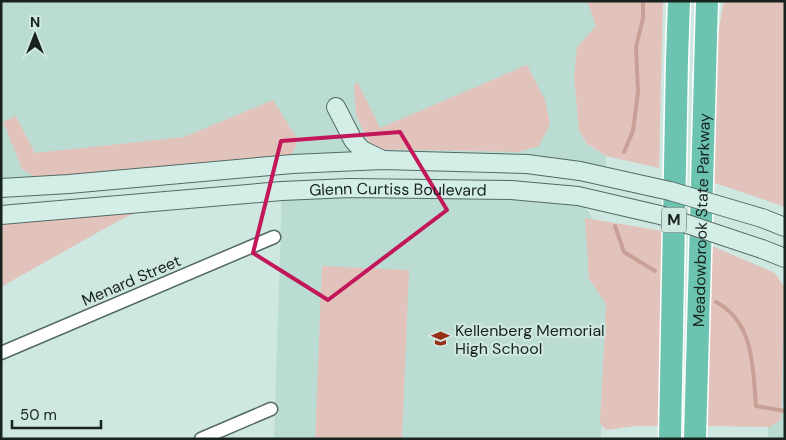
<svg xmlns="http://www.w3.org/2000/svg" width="786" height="440" viewBox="0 0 786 440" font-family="'DM Sans',sans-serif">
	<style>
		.built { fill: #badcd3 }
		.green { fill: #e2c3bb }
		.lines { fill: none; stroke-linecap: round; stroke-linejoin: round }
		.stream { stroke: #c9a096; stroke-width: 4 }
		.street-casing { stroke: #536a63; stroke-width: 15 }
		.secondary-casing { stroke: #536a63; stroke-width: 20 }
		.highway-casing { stroke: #fff; stroke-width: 25 }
		.street { stroke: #fff; stroke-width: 12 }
		.secondary { stroke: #d3ede7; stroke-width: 18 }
		.highway { stroke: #6cc4b0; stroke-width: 22 }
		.secondary-bridge-casing { stroke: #536a63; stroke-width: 20; stroke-linecap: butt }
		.secondary-bridge { stroke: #d3ede7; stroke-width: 18 }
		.marked { fill: none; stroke: #c2185b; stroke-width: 4; stroke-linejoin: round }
		.labels { text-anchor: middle; stroke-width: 4.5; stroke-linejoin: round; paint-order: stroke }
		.shield { fill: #cee8e1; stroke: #4f5d59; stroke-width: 1 }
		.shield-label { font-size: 15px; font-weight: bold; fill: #18221f }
		.street-label { font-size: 16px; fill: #18221f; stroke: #cee8e1 }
		.poi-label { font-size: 16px; fill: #18221f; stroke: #cee8e1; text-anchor: start }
	</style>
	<rect width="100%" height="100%" fill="#cee8e1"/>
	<path class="built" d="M1,1h586l9,25 -22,51 5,53 7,14 20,12v18l-194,-15 -411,26z
		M282,191l297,8 30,41 -8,199h-327z
		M785,297v142h-17l-1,-131z"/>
	<path class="green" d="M587,1h76l-4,167 -53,-12 -20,-13 -7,-13 -5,-53 3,-30 19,-21z
		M724,1h61v206l-73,-25c1,-60 -1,-122 12,-181z
		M527,65l18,35 5,24 -11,22 -21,6 -146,-3 -16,-34 -2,-31 4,-1 22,45z
		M273,100l24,38 -1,8 -7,14 -253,18 -14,-9 -19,-47 13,-6 19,37 149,-16z
		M152,204l-43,22 -108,61v-70z
		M585,218l78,13 -1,195h-26l-30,4 -6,-7 6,-119 -17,-25z
		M712,246l63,27 10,15 -4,131 -10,8 -66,-1z
		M322,266l87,4 -7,169h-87z"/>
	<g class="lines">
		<path class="stream" d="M624,152l9,-21 5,-39 -2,-45 7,-29v-17
			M615,226l9,26 31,19
			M716,302c38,20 37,66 40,104l29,5"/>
		<defs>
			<path id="street" d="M1,353l273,-116
				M201,439l70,-30"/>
			<g id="secondary">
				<path d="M336,107l17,33 9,10 21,10"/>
				<path d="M1,188l68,-4 223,-20 91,-4 144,4 53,7"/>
				<path id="s1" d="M1,215l281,-24 67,-3 162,2 67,6"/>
				<path d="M762,218l23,9"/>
				<path d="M762,249l23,9"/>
			</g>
			<g id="highway">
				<path d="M670,439l7,-380 2,-58"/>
				<path id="s2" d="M695,439l12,-438"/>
			</g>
		</defs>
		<use href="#street" class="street-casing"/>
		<use href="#secondary" class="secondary-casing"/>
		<use href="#highway" class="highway-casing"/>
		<use href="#street" class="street"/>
		<use href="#secondary" class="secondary"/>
		<use href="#highway" class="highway"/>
		<defs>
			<path id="secondary-bridge" d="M580,171l90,20 92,27
				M578,196l82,19 102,34"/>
		</defs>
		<use href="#secondary-bridge" class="secondary-bridge-casing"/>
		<use href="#secondary-bridge" class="secondary-bridge"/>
	</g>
	<path class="marked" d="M400,132l47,78 -119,90 -75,-47 28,-112z"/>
	<defs>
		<symbol id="school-bare" viewBox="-9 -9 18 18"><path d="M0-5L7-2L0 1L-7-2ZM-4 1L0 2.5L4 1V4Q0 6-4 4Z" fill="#972f15" stroke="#cee8e1" stroke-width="2.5" paint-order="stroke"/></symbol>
	</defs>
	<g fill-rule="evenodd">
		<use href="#school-bare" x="428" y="326" width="25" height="25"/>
	</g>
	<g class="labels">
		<rect class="shield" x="661.5" y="207.5" width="25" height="25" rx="4"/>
		<g class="shield-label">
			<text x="674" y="225">M</text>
		</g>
		<g class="street-label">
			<text dy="6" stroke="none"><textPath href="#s1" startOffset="398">Glenn Curtiss Boulevard</textPath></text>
			<text dy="6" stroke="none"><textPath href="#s2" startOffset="219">Meadowbrook State Parkway</textPath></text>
			<text transform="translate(131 280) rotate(-23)" y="6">Menard Street</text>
		</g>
		<g class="poi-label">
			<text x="455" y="336">Kellenberg Memorial<tspan x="455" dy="18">High School</tspan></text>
		</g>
	</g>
	<rect width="786" height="440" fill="none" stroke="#18221f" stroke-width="5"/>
	<g transform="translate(35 35)" stroke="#cee8e1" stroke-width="4" paint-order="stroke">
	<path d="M0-4L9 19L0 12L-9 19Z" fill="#18221f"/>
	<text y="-8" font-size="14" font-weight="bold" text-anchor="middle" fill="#18221f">N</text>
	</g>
	<path d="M12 420v8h89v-8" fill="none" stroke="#18221f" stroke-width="2.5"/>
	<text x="20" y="420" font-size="15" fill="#18221f" stroke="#cee8e1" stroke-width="4" paint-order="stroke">50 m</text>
</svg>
